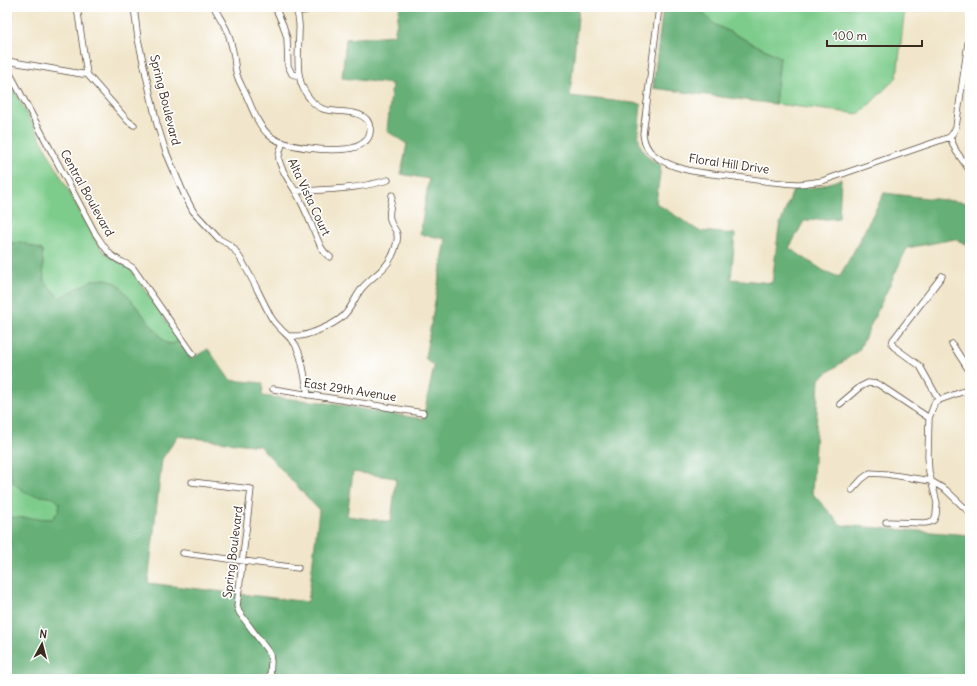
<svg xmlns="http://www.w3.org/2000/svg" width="977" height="686" viewBox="0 0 977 686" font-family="Delius,sans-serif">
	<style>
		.green { fill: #7ecc8c; stroke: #5c7b55 }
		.forest { fill: #66b078; stroke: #506d4b; fill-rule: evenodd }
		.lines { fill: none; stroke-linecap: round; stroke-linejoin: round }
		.minor-casing { stroke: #564638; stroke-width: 7 }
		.minor { stroke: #fff; stroke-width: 5.5 }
		.labels { text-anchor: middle; stroke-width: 3.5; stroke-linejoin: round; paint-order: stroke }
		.street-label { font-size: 12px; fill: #3b2a1e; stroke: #fff }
	</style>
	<rect width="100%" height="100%" fill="#fff"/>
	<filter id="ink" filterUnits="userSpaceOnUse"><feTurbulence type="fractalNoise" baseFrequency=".025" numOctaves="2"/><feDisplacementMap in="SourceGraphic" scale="8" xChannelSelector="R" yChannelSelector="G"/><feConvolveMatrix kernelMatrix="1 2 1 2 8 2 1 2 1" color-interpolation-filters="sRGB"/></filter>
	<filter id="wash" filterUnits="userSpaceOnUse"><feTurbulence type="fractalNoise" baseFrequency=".012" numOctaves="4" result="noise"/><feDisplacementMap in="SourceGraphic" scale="16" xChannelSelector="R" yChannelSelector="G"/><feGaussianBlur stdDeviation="0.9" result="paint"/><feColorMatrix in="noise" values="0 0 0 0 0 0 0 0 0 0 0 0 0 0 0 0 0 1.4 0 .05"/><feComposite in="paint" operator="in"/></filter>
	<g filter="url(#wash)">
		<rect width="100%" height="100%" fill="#f1e6cb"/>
		<path class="green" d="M697,7h208l-8,70 -37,37 -85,-10 5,-47 -66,-33z
			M7,77l87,161 9,13 10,8 12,6 6,5 5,7 43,63 -6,4h-7l-48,-60 -25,-4 -34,19 -15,-18 -2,-31 -22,-8 -13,2z
			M7,415l62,68 -9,52 -53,84z"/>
		<path class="forest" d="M400,7h179l-9,89 71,8 -3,31 3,12 9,12 11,6 -5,38 43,28 36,3 -4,45 41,4 7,-56 15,-39 23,-1 24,-8 -2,39 -35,3 -15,27 35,23 15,6 15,-26 30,-58 86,10v43l-15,-7 -48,9 -48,102 -40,29 -7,114 29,32 129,10v144h-963v-162l45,2 6,-7 2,-8 -6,-6 -26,-4 -15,-11 -4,-15h-2v-224l13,-2 22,8 2,31 15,17 34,-18 14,-1 11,5 48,59 7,1 6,-4 12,19 17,-10 22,31 33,3 -1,13 59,6 102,17 11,-53 -9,-8 21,-119 -26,-5 9,-55 -28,-5 6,-30 -20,-13 5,-47 -50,-6 4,-39 48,-4zM178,436l82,10 59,64 -11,92 -160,-19 14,-124zM353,472l43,6 -5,44 -44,-6z
			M663,7h34l17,17 66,33 -5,47 -122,-16z"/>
	</g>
	<g filter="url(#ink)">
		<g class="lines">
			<defs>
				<path id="minor" d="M77,7l10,67 41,47 6,4
					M134,7l4,32 19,85 9,28 18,42 9,17 26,28 11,6 4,4c14,19 23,41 34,62 2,5 6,11 10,15 5,6 12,11 17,18 8,13 10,36 13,51
					M214,7c5,10 12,19 15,29 2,7 4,14 5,21 1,6 1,12 3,18 2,7 7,15 10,22 6,13 11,29 23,39 15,12 57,15 76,13 12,-1 26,-8 24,-21 -2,-21 -34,-14 -47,-19 -5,-2 -9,-5 -12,-9 -18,-19 -12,-46 -12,-69 1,-8 -1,-16 -3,-24
					M275,7l8,18 4,13 1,28 4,8 7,2
					M659,7l-16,127c1,9 4,16 11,21 22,18 56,18 82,22 20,3 41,6 61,7 8,0 17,-2 25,-3l128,-44
					M297,12l10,-2 6,-3
					M7,22l2,-15
					M970,29l-14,98 -3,6 -3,4 6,14 14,20
					M7,61l75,13h5
					M7,68l88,165c5,7 10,16 16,22 7,6 15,8 22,13l60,86
					M283,142c-2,6 -5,12 -4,18 3,13 13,24 19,36 9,16 15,34 23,51l4,6 5,4
					M295,191c32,-1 63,-2 93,-11
					M288,336c4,0 8,0 12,0 12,-2 39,-13 46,-23 7,-8 10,-18 17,-26 15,-16 29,-20 34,-46 2,-13 -6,-12 -7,-22 -2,-8 2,-16 2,-24
					M952,344l18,28
					M273,389l150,24
					M939,400l-19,-34 -26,-19 -2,-3 1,-4 49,-64
					M840,404l20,-17 8,-4 10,1 51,34
					M192,482l59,7 -14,117 2,6 31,42 1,8 -1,17
					M852,490l10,-11 8,-6 16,1 45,7 15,9 24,23
					M886,522l39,1 5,-1 4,-2 2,-5 1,-12 -8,-31 -1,-16 1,-38 6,-16 7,-3 28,-10
					M183,553l115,15"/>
			</defs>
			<use href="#minor" class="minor-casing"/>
			<use href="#minor" class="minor"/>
		</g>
	</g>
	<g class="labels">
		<g class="street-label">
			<text transform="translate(165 100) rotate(76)" y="4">Spring Boulevard</text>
			<text transform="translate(729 164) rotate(8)" y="4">Floral Hill Drive</text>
			<text transform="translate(87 193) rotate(61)" y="4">Central Boulevard</text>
			<text transform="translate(309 197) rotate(65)" y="4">Alta Vista Court</text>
			<text transform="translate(350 390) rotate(9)" y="4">East 29th Avenue</text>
			<text transform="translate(233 552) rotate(-83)" y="4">Spring Boulevard</text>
		</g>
	</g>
	<rect width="977" height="686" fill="none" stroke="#fff" stroke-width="24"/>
	<g transform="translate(42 644) rotate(7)" stroke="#ffffff" stroke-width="3" paint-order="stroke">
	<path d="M0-3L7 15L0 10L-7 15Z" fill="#3b2a1e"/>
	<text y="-6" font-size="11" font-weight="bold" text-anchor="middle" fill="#3b2a1e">N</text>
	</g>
	<path d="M827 40v6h95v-6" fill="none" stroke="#3b2a1e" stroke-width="2"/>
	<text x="833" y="40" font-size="12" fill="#3b2a1e" stroke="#ffffff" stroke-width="3" paint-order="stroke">100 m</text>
</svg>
